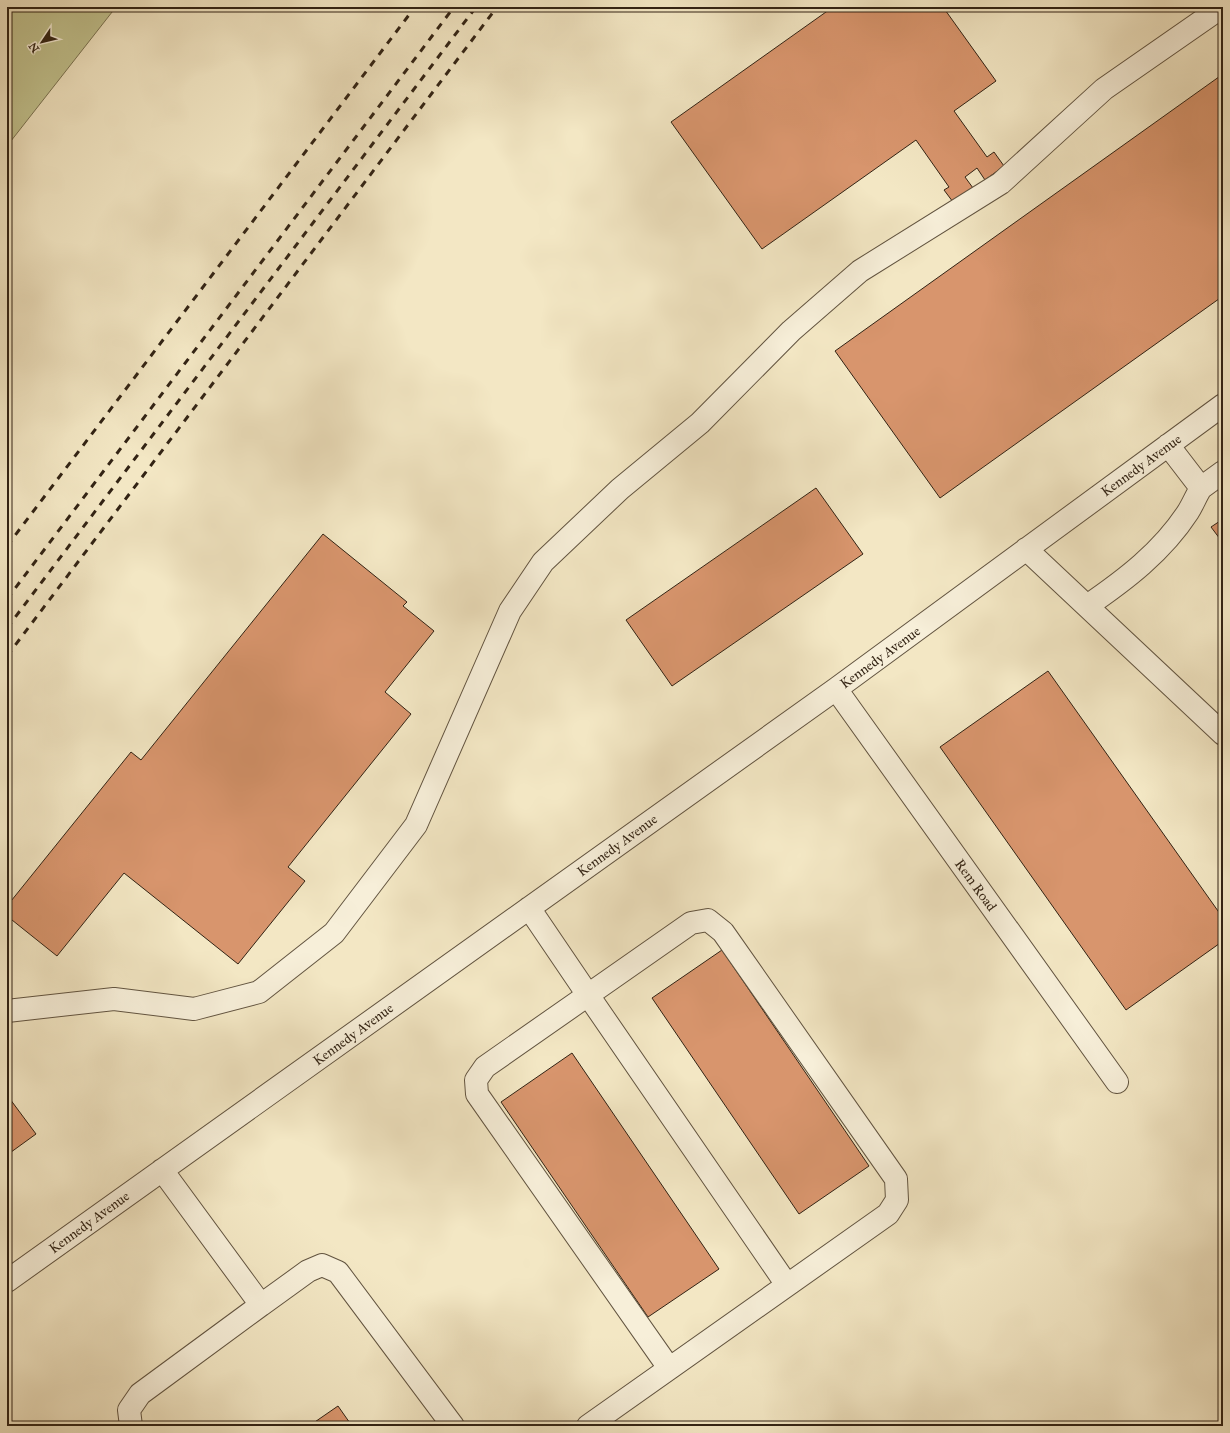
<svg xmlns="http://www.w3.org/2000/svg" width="1230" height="1433" viewBox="0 0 1230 1433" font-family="'IM FELL Great Primer',serif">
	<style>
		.green { fill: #c2c38f; stroke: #7a7352 }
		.building { fill: #d8956d; stroke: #322314 }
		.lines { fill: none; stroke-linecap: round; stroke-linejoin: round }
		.minor-casing { stroke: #625440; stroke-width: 24 }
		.minor { stroke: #f7efd9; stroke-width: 22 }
		.rail { stroke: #322314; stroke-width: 3; stroke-dasharray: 7 7; stroke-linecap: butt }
		.labels { text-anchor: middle; stroke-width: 4; stroke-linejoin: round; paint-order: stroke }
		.street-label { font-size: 14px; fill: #322314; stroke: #f7efd9 }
	</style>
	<rect width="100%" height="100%" fill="#f3e7c4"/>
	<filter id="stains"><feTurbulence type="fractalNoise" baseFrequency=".005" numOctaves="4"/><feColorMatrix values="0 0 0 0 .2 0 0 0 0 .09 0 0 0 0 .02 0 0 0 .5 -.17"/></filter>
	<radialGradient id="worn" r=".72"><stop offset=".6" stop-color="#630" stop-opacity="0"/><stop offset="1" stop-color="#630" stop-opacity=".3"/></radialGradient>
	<path class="green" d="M7,7h109l-109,139z"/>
	<path class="building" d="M833,7h110l53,74 -42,30 33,46 7,-5 10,14 -19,14 -8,-12 -12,9 8,11 -20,14 -9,-12 5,-3 -33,-47 -154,109 -91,-127z
		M1223,74v222l-283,202 -105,-147z
		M816,488l47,66 -191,132 -46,-66z
		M1223,519v24l-12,-16z
		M323,534l84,68 -4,4 31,25 -49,61 26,22 -123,153 17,14 -67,83 -114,-91 -67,83 -50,-40v-10l124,-154 10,8z
		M1048,671l175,247v23l-97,69 -186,-263z
		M722,950l147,216 -70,48 -147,-216z
		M572,1053l147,216 -71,48 -147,-215z
		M7,1095l29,39 -29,21z
		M338,1406l14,20h-43z"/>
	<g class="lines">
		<defs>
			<path id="minor" d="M1168,445l33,43 22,-16
				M1026,549l197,185
				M1087,606c38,-26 75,-54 101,-94 5,-8 8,-16 13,-24
				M836,689l281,393
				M529,908l59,87 103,-72 17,-3 15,12 173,247 1,21 -9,14 -300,212
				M7,1011l107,-12 80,10 65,-17 75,-59 82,-108 94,-214 33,-49 77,-73 80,-66 91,-92 69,-60 141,-88 103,-94 118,-82
				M162,1170l99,135 47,-34 14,-6 16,7 115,154
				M7,1281l829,-592 387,-284
				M669,1368l-192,-274 -1,-14 9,-13 103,-72 199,290
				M131,1426l-2,-16 11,-16 121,-89"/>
		</defs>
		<use href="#minor" class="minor-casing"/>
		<use href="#minor" class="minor"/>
		<path class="rail" d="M7,546l408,-539
			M7,599l447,-592
			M7,628l469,-621
			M7,656l490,-649"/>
	</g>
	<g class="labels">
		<g class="street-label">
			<text transform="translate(1141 465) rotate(-36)" y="5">Kennedy Avenue</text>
			<text transform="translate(880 657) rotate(-36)" y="5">Kennedy Avenue</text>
			<text transform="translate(617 845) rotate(-36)" y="5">Kennedy Avenue</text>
			<text transform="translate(976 885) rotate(54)" y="5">Rem Road</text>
			<text transform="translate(353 1034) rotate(-36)" y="5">Kennedy Avenue</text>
			<text transform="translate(89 1222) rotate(-36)" y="5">Kennedy Avenue</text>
		</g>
	</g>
	<rect width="1230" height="1433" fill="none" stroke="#f3e7c4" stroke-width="24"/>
	<rect x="8" y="8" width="1214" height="1417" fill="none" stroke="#322314" stroke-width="2"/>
	<rect x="12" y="12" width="1206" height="1409" fill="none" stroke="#322314"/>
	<g transform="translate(42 42) rotate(235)" stroke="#f7efd9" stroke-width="3" paint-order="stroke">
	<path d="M0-3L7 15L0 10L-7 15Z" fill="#322314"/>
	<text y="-6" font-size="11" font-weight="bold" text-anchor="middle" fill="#322314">N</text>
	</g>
	<rect width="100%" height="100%" filter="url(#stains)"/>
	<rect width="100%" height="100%" fill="url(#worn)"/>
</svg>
